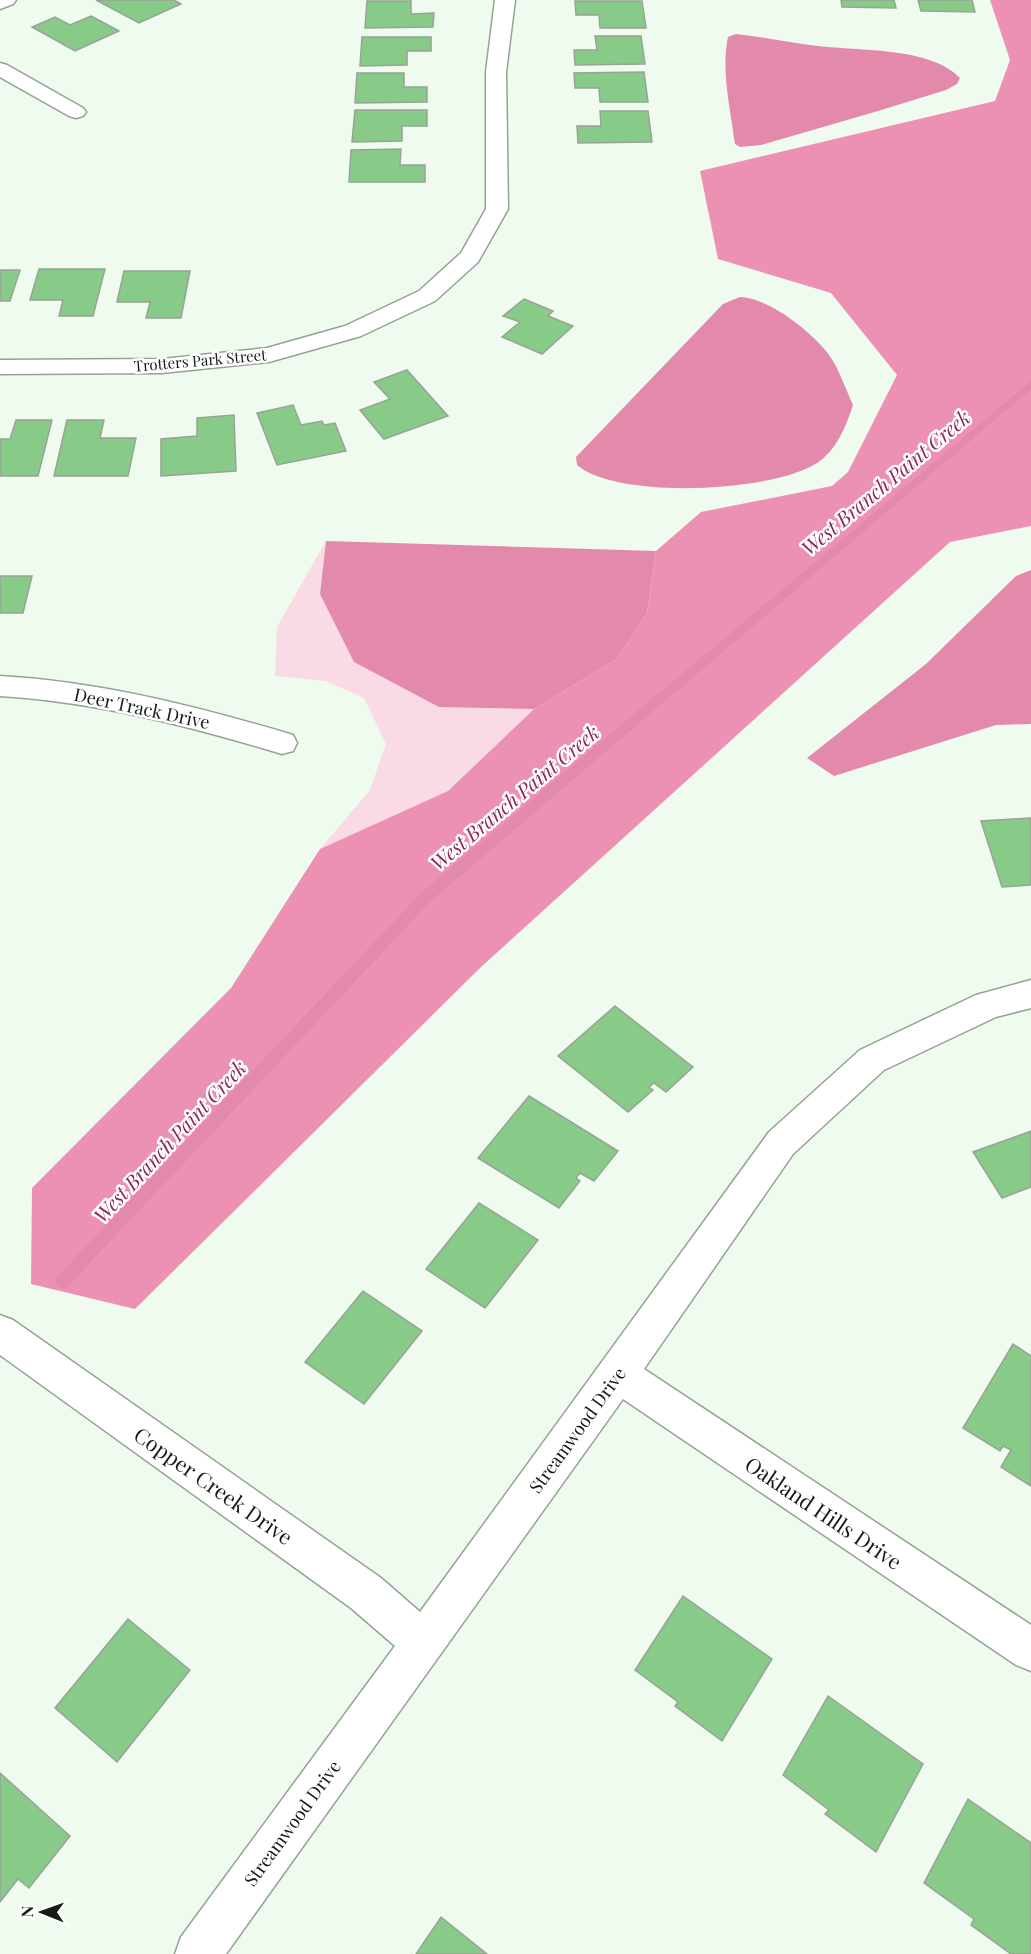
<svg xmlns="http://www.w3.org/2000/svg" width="1031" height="1954" viewBox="0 0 1031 1954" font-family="'Playfair Display',serif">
<rect width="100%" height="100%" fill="#effbee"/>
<polygon fill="#fadae5" points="326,541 320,594 439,707 534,709 448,791 320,849 370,790 386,744 364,698 326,681 275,676 277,627"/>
<polygon fill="#ec91b3" points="990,0 1031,0 1031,526 950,542 481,967 135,1309 31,1284 32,1188 231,988 320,849 448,791 534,709 617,659 647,613 656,551 701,512 832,486 848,472 897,375 831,293 718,259 700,171 995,101 1010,60"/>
<g fill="#e389ab">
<path d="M736 34C764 37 791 43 818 46 859 51 931 47 960 78L957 84 946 90 878 111 761 145 740 147 735 144 734 138C730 106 721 70 728 37Z"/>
<path d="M740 297C768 298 808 329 826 351 838 365 845 388 853 405 846 426 837 450 817 463 773 492 618 500 577 465L576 457 723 304Z"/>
<polygon points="326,541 656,551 647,613 617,659 534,709 439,707 354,662 320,594"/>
<polygon points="1031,570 1031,724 996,725 834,776 807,758 926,664 1016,576"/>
</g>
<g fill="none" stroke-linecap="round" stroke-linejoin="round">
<polygon fill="#e389ab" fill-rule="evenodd" points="1031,381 1031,389 432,900 68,1286 63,1288 58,1286 55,1281 58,1276 422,892"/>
</g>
<g fill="#88ca87" stroke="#98a397" stroke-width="1.5">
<polygon points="96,0 174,0 181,4 139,23"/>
<polygon points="841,0 894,0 896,8 842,7"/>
<polygon points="918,0 972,0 975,12 921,11"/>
<polygon points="367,1 411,1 411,14 434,13 433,27 365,28"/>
<polygon points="575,1 642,1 646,28 600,28 599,15 576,15"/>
<polygon points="91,16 119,31 75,51 32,27 55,17 70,25"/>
<polygon points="595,36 641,36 645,64 575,65 574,50 597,50"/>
<polygon points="362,37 431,37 431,51 407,51 407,65 360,66"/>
<polygon points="644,72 648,102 600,102 599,88 575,88 574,73"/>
<polygon points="357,73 404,73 404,87 427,87 427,102 355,103"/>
<polygon points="355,110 427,110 427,126 402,126 402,141 352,142"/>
<polygon points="600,111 648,111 652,142 578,143 577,126 601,126"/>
<polygon points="401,149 400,165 425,165 425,182 349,182 351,150"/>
<polygon points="39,269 105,269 93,316 59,316 63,300 30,300"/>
<polygon points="0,270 20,270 10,301 0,301"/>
<polygon points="124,271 190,271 181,318 146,318 150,302 117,302"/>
<polygon points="524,299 553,311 548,316 573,326 542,354 502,337 520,322 503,316"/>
<polygon points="407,370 448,416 384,439 360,410 390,399 374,382"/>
<polygon points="293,405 301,425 322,421 324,425 335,423 346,451 277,465 257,413"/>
<polygon points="234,415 236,471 161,476 161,439 197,436 197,418"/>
<polygon points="16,420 52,420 38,476 0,476 0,439 10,439"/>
<polygon points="67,420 104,420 100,438 136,438 128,476 54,476"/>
<polygon points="0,576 32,576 23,613 0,613"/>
<polygon points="1031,818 1031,885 1002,887 981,821"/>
<polygon points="615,1006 693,1067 666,1092 654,1083 649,1087 653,1090 628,1112 558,1056"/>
<polygon points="529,1096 618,1151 594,1181 580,1173 576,1178 580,1181 559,1208 478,1158"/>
<polygon points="1031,1131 1031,1187 1002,1198 973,1152"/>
<polygon points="479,1203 538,1240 485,1308 426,1269"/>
<polygon points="363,1291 422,1331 364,1404 305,1362"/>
<polygon points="1013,1344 1031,1356 1031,1486 1001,1467 1011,1450 1003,1446 1000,1451 963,1428"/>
<polygon points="683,1596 772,1659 722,1741 675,1706 678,1702 635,1670"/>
<polygon points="128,1619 190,1670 117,1762 55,1708"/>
<polygon points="828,1696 923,1764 876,1852 825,1814 829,1810 783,1775"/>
<polygon points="0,1773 70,1836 29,1888 18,1879 0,1902"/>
<polygon points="968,1799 1031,1843 1031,1954 1011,1954 971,1925 974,1919 924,1883"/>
<polygon points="441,1917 487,1954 416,1954"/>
</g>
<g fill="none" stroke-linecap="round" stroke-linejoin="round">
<defs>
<g id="minor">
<polygon points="0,0 16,0 13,4 0,9"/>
<polygon points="495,0 515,0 506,72 508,209 478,262 435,301 361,336 269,362 162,373 0,374 0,360 162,359 267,348 345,326 419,291 461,253 486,209 486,72"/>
<polygon points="0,63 7,65 83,108 86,112 83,116 76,118 69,116 0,77"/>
<path d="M0 676C101 682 196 706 293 735L297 743 293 751 282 754C189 726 97 702 0 696Z"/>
<polygon points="1031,980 1031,1008 996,1017 884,1070 793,1154 644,1369 1031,1625 1031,1671 1016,1665 623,1399 226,1954 175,1954 181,1937 395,1646 351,1608 0,1355 0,1315 13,1320 381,1578 420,1612 769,1132 860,1050 976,995"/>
</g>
</defs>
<use href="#minor" stroke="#96a296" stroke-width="3"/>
<use href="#minor" fill="#fff" fill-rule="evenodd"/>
</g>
<g text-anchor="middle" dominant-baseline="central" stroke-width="5" stroke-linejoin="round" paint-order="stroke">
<g font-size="15" fill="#171b16" stroke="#fff">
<text transform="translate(200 360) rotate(-5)">Trotters Park Street</text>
</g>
<g font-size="18" fill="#171b16" stroke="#fff">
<text transform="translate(142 708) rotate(12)">Deer Track Drive</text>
<text transform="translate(577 1430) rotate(-54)">Streamwood Drive</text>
<text transform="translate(292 1823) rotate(-54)">Streamwood Drive</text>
</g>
<g font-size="20" font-style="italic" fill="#8e2556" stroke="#fff">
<text transform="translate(885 482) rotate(-40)">West Branch Paint Creek</text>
<text transform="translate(514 797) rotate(-40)">West Branch Paint Creek</text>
<text transform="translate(169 1141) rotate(-47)">West Branch Paint Creek</text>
</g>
<g font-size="21" fill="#171b16" stroke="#fff">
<text transform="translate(214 1485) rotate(35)">Copper Creek Drive</text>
<text transform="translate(824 1512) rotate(34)">Oakland Hills Drive</text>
</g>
</g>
<g transform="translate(42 1912) rotate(271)" stroke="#ffffff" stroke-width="4.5" paint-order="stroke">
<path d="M0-4.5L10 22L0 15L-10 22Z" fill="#171b16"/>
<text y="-9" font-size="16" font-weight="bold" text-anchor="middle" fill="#171b16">N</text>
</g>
</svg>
